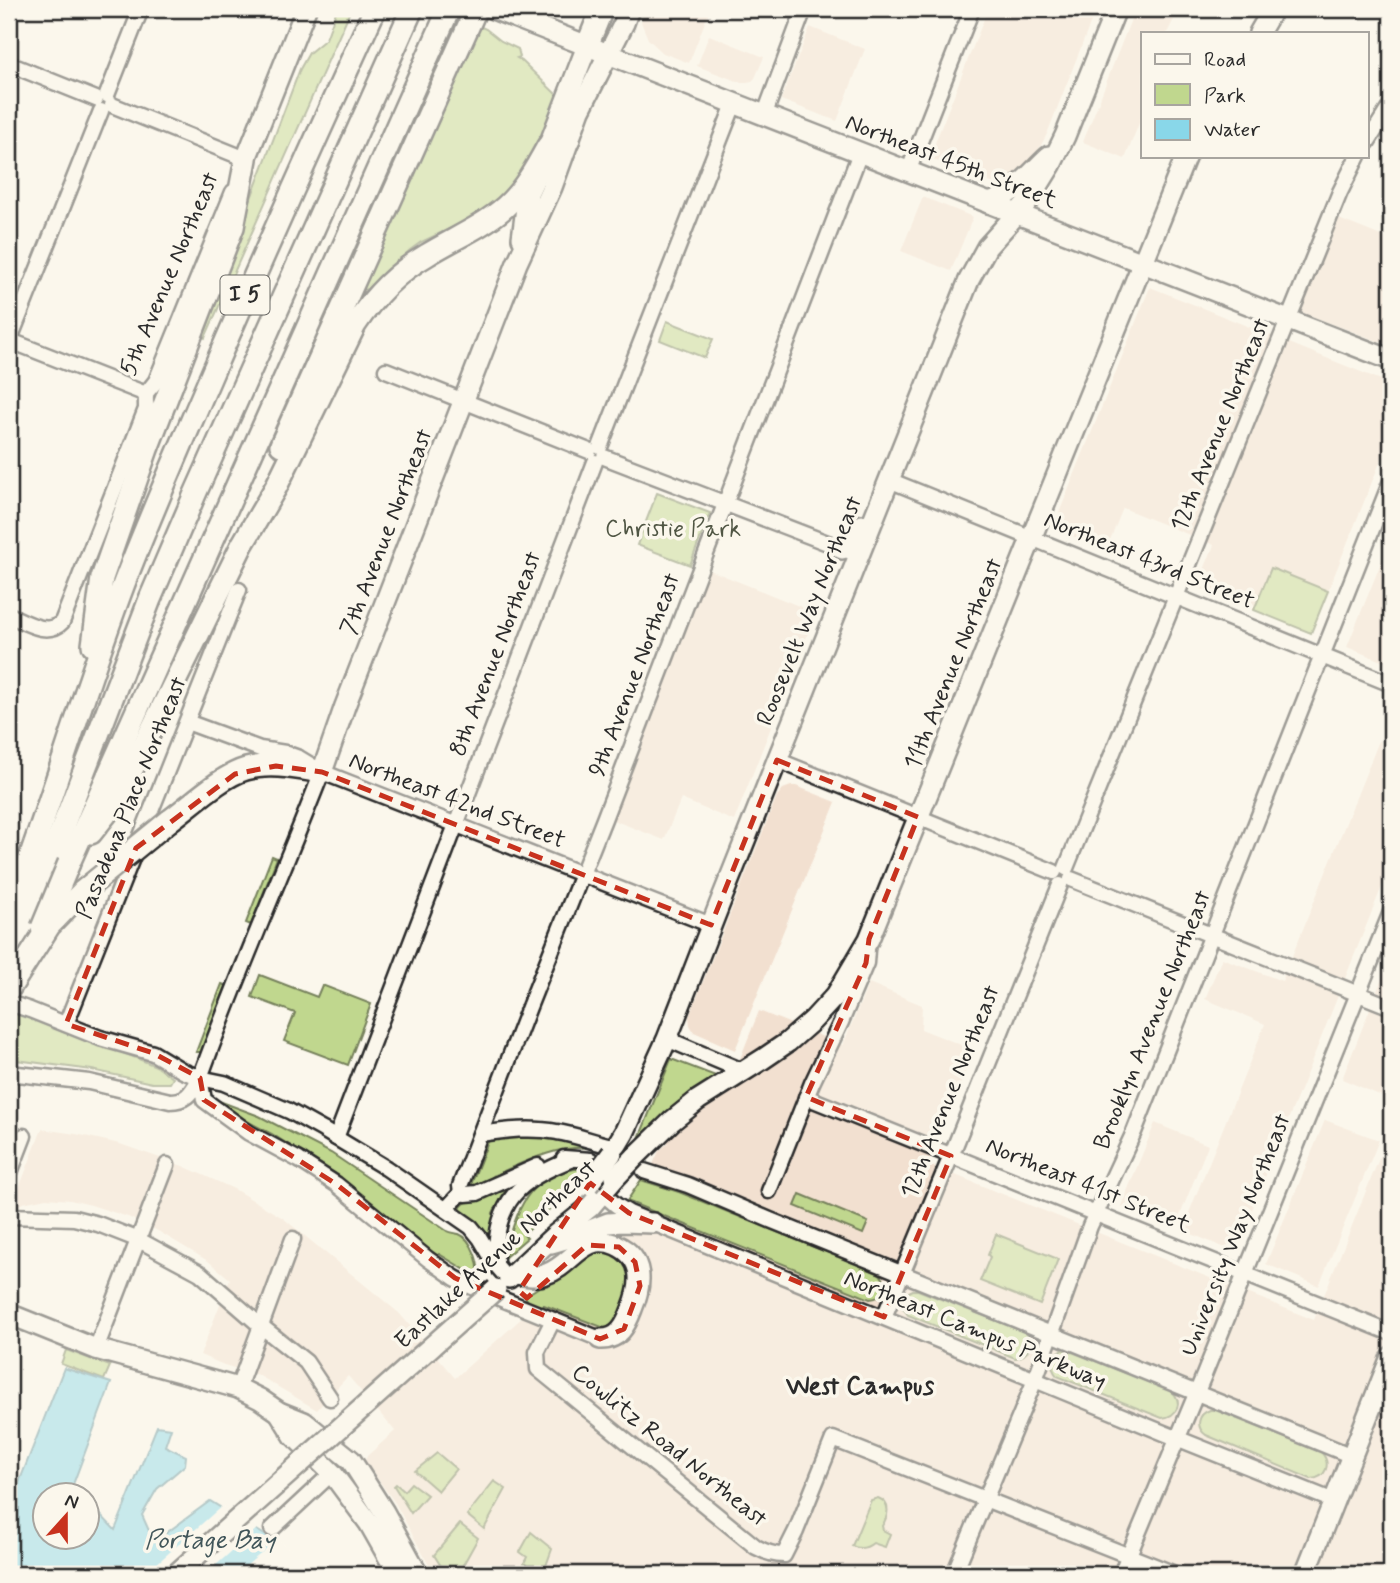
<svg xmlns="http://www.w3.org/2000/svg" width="1400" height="1583" viewBox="0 0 1400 1583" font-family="Mynerve,sans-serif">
<rect width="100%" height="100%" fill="#fbf7ec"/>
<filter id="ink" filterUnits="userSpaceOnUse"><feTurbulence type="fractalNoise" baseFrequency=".0143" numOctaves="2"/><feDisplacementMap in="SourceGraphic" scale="14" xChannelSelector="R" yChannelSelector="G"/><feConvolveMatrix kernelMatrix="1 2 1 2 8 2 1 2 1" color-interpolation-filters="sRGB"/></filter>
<g filter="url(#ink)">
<g fill="#f2e0d0">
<polygon points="646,9 710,9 689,63 663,53 648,39 641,22"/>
<polygon points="988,9 1096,9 1047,134 1040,147 1031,159 1004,186 999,186 929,158"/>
<polygon points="1135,9 1179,9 1167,33 1143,33 1143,113 1125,159 1083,142"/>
<polygon points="810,27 865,49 837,121 781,100"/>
<polygon points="709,35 764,57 755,78 752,81 742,83 697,66"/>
<polygon points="923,197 973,217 951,271 901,251"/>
<polygon points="1339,219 1391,240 1391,346 1301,312"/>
<polygon points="1150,287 1391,384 1391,435 1328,591 1271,569 1254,610 1197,587 1214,545 1123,508 1106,550 1053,528"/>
<polygon points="1391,538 1391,665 1347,647"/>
<polygon points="705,568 816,613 734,821 681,799 664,840 608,818"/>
<polygon points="1391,711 1391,864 1235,1252 1182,1230 1265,1024 1205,999 1222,958 1282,981"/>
<polygon points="791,786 796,786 836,802 735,1050 694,1032 690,1025 689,1017 777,796 783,789"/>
<polygon points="1391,956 1391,1100 1342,1079"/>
<polygon points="869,983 922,1005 921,1029 974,1050 928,1164 1314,1320 1391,1129 1391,1574 434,1574 395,1503 365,1461 367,1456 395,1431 348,1376 317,1410 258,1375 224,1365 200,1355 230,1279 208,1261 158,1231 128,1217 91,1205 70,1200 46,1198 23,1203 11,1209 42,1129 76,1134 120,1144 183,1166 234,1189 283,1218 399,1313 455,1378 592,1255 620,1237 659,1151 668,1143 652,1124 730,1084 759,1011 843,1045"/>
<polygon points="1325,1120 1379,1140 1319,1286 1266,1264"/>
<polygon points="1155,1123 1208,1145 1175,1228 1121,1206"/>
</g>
<g fill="#c0d78e" stroke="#76815c" stroke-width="2">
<polygon points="337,9 351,9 205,338 199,335 300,69 309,53 326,39"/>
<polygon points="479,26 486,29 501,41 518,49 520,57 517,58 522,61 558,96 535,156 496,207 421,242 410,250 366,290 363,289 404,197 402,191 409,186 471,49 473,39"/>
<polygon points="667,321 713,339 705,358 660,340"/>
<polygon points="657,493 710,513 690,565 637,545"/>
<polygon points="1271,568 1328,591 1311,633 1254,610"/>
<polygon points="272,856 277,858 251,925 246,923"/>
<polygon points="260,975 317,997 322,985 371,1004 348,1065 284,1041 295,1013 252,997"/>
<polygon points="222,984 228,986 202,1052 196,1052"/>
<polygon points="9,1010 131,1056 156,1066 173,1078 170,1083 152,1083 92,1070 9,1059"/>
<polygon points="671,1059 721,1078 635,1148"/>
<path d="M219 1101 259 1116 331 1153 447 1231C451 1233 455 1233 459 1234 472 1239 481 1265 477 1277L439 1254 436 1257 329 1171 272 1134 231 1113 217 1102Z"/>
<path d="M500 1136H548L589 1146 588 1148C554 1146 523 1163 492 1176V1178L475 1186 472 1185V1182L488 1142 490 1139Z"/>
<path d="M575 1169H585L571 1187 524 1235 527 1238 504 1258C516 1215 524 1176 575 1169Z"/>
<path d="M641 1180 679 1192 880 1274C889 1285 885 1298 870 1299L627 1201Z"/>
<path d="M506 1187 497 1209H495L493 1213 495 1214 489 1234 486 1236 460 1213C461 1211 460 1209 461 1207 465 1199 496 1191 506 1187Z"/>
<polygon points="800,1194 868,1222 863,1234 795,1206"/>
<polygon points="996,1234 1058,1259 1040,1305 980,1281 990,1257 988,1255"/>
<polygon points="599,1249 620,1254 633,1276 621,1323 607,1329 544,1305 530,1305 525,1296"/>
<path d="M913 1290H918L1025 1332C1035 1343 1029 1356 1015 1358L908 1315 902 1307C902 1298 905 1293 913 1290Z"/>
<polygon points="66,1350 110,1366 104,1380 61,1364"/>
<path d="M1062 1350H1067L1172 1391C1183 1403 1178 1416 1162 1418L1057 1376C1049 1366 1051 1356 1062 1350Z"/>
<path d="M1210 1410H1215L1321 1452C1332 1464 1326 1478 1311 1479L1206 1435C1195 1427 1198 1414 1210 1410Z"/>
<polygon points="437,1453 456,1469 438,1491 415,1471"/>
<polygon points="494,1481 506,1489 484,1529 467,1515"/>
<polygon points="411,1483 427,1495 411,1513 394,1486 396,1484 404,1491"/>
<path d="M878 1498C892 1503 888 1516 882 1526L883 1530 890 1534 885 1547 873 1543C867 1548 861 1550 852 1546L871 1500Z"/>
<polygon points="460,1524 478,1538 458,1574 446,1574 434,1555"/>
<polygon points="531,1532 552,1549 543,1574 537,1574 524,1563 527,1557 520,1552"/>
</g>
<polygon fill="#89d7e9" stroke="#63929d" stroke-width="2" points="64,1368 111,1383 69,1495 46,1496 46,1538 88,1538 88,1508 98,1512 115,1530 157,1426 171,1428 165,1446 186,1456 185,1465 157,1489 142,1515 154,1542 210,1501 289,1550 319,1574 9,1574 9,1482 18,1485"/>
<g fill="#fbf7ec">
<polygon points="223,1505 259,1527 206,1574 145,1574"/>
<polygon points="279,1539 310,1564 300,1574 294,1574 298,1571 291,1563 279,1574 236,1574"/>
</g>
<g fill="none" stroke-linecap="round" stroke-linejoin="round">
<defs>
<g id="minor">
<polyline points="9,64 96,99"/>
<polyline points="107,95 141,9"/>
<polyline points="112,105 246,159 243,166"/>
<polyline points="764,116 804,9"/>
<polyline points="1367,143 1391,105"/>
<polyline points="908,172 972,9"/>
<polyline points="12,334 101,111"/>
<polyline points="16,343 146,394"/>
<polyline points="386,370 589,451"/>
<polyline points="600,447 734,104"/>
<polyline points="604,457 851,552"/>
<polyline points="889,480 1391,684"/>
<path d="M9 615C25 622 48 637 62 622L146 409C146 388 144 397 156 381L233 192"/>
<polyline points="187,722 260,749 285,753 299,758 322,772 711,925"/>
<polyline points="777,760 1054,872"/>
<polyline points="1066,868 1340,192 1358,156"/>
<polyline points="1071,879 1391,1007"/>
<polyline points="9,1003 30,1010 100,1038 153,1053 183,1071 200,1078 224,1083 289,1111 323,1130 386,1168 471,1227 480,1238 496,1265 508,1279"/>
<polyline points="66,1024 239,590"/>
<polyline points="667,1039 745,1072"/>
<path d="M9 1073 89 1082 170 1101C188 1101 191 1092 200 1078 237 975 282 875 322 772"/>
<polyline points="200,1078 204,1100 249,1133 299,1160 336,1184 428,1259 455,1278 470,1286 600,1339"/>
<polyline points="806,1097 1391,1333"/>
<path d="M480 1134C506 1130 532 1127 557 1132 577 1135 596 1143 616 1147"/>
<polyline points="336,1138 595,462"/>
<polyline points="564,1158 591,1160"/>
<polyline points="644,1171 688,1185 770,1220 1352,1456"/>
<polyline points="9,1175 24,1136"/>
<polyline points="769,1191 812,1083 841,1022 866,963 867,950"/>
<polyline points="461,1193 466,1194 477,1193 538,1166"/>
<polyline points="602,1193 616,1205 629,1213 1164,1433 1334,1501"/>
<polyline points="446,1209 461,1193 460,1186 529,1007 604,819 860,153"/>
<polyline points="9,1216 74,1218 98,1224 139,1240 200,1273 261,1326 306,1362 330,1398"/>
<path d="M496 1262C494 1202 519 1179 573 1159"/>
<polyline points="884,1317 951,1156 1060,885"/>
<path d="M553 1320 537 1352 538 1369 756 1547C765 1552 773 1555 784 1555L796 1531 833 1439 1175 1574"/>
<polyline points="96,1349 167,1165"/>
<polyline points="238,1388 293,1239"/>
<polyline points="272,1529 332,1473"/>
<polyline points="954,1574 1035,1380 1090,1226 1134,1132 1391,481"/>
<polyline points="1121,1574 1204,1375 1391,912"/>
</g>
<g id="major">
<polyline points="493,9 1391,360"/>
<polyline points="1259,33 1273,9"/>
<polyline points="246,159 306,9"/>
<path d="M988 203C1013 197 1031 172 1049 156"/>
<polyline points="522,238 528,193 540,168 587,46"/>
<polyline points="842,549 856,539 862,525"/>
<polyline points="322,772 345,706 517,263 552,187 580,110 624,23 629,9"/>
<polyline points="612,1153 624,1133 667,1039 720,903 969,280 987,247 1030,199 1051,165 1065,136 1116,9"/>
<polyline points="635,1157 672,1121 698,1100 763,1059 788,1042 813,1020 836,995 869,939 1186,156"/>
<polyline points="551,1243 572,1237 608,1223 623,1222 653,1223"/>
<path d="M514 1274C525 1275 536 1278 546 1274 572 1266 583 1231 616 1245 645 1258 642 1285 632 1309 626 1325 619 1340 600 1339"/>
<polyline points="509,1278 555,1235 590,1207 615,1178"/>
<polyline points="9,1314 96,1349 238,1388 260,1399 279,1412 304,1422 351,1460 384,1512 418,1574"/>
<polyline points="279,1412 294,1436 332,1473 369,1523 398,1574"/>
<polyline points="1305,1574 1391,1357"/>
</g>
<g id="highway">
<polyline points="587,46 602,9"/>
<polyline points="550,172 560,151 569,139"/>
<polyline points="281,445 476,9"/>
<polyline points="93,645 102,578 147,449 233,227 246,159"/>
<path d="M169 821C190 806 221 776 246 769 270 762 297 768 322 772"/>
<path d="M91 833 117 800 242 545 276 487 355 325C374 296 397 272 427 255 453 239 482 227 505 207 524 190 536 168 548 146"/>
<polyline points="69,863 449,9"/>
<path d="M9 916C50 807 82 695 123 586 150 515 181 446 211 376 264 253 319 131 375 9"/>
<polyline points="9,967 150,599 195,494 412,9"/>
</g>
</defs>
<use href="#minor" stroke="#2b2b2b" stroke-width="19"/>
<use href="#major" stroke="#2b2b2b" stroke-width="24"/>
<use href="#highway" stroke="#2b2b2b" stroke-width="26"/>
<use href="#minor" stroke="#fbf7ec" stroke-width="14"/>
<use href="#major" stroke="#fbf7ec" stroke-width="19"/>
<use href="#highway" stroke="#fbf7ec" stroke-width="21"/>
<defs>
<g id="major-bridge">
<polyline points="615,1178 635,1157"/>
<polyline points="588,1185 612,1153"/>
<polyline points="176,1574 496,1289"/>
</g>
<g id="highway-bridge">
<polyline points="42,928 69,863"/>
<polyline points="9,989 49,926 82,892 169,821"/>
</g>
</defs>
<use href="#major-bridge" stroke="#2b2b2b" stroke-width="24" stroke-linecap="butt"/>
<use href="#highway-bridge" stroke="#2b2b2b" stroke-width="26" stroke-linecap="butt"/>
<use href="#major-bridge" stroke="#fbf7ec" stroke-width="19"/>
<use href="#highway-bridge" stroke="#fbf7ec" stroke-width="21"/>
</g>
</g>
<path d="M0 0H1400V1583H0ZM777 760 918 817 869 939 866 963 806 1097 951 1156 884 1317 629 1213 590 1183 519 1291 527 1298 587 1245 619 1247 635 1262 640 1286 624 1329 600 1339 455 1278 336 1184 204 1100 200 1078 153 1053 66 1024 136 848 235 774 276 766 322 772 711 925Z" fill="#fbf7ec" fill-opacity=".55" fill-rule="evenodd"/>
<path fill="none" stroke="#c8321e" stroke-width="5" stroke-dasharray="14 9" stroke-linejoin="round" d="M777 760 918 817 869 939 866 963 806 1097 951 1156 884 1317 629 1213 590 1183 519 1291 527 1298 587 1245 619 1247 635 1262 640 1286 624 1329 600 1339 455 1278 336 1184 204 1100 200 1078 153 1053 66 1024 136 848 235 774 276 766 322 772 711 925Z"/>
<g text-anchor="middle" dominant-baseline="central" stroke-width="7" stroke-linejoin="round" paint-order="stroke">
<rect fill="#fbf7ec" stroke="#696865" stroke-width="2" x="220.5" y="275.5" width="49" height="39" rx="5"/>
<g font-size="23" font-weight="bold" fill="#2b2b2b">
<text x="245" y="295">I 5</text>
</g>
<g font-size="24" fill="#2b2b2b" stroke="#fbf7ec">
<text transform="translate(951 162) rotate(21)">Northeast 45th Street</text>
<text transform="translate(170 274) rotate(-67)">5th Avenue Northeast</text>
<text transform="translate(1221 425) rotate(-68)">12th Avenue Northeast</text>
<text transform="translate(387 532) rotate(-69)">7th Avenue Northeast</text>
<text transform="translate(1149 561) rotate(22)">Northeast 43rd Street</text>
<text transform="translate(810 611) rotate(-68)">Roosevelt Way Northeast</text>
<text transform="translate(496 654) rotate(-69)">8th Avenue Northeast</text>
<text transform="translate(954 664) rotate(-68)">11th Avenue Northeast</text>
<text transform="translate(635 675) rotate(-69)">9th Avenue Northeast</text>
<text transform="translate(132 798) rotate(-68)">Pasadena Place Northeast</text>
<text transform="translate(457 801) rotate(21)">Northeast 42nd Street</text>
<text transform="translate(1153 1020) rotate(-68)">Brooklyn Avenue Northeast</text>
<text transform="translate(951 1092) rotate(-68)">12th Avenue Northeast</text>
<text transform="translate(1088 1186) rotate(22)">Northeast 41st Street</text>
<text transform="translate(1236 1235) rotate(-68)">University Way Northeast</text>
<text transform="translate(496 1255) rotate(-43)">Eastlake Avenue Northeast</text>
<text transform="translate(975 1330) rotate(22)">Northeast Campus Parkway</text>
<text transform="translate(669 1446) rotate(39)">Cowlitz Road Northeast</text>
</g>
<g font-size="24" fill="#505644" stroke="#fbf7ec">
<text x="673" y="529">Christie Park</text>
</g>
<g font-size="26" font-weight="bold" fill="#2b2b2b" stroke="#fbf7ec">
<text x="860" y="1387">West Campus</text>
</g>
<g font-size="26" font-style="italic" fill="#42565a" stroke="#fbf7ec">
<text x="210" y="1541">Portage Bay</text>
</g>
</g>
<rect width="1400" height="1583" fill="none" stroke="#fbf7ec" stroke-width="35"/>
<rect x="18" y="18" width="1365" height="1548" fill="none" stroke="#2b2b2b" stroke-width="2.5" filter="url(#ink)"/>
<rect x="1141" y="32" width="228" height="126" fill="#fbf7ec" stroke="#a8a59f" stroke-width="2"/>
<rect x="1155" y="54" width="35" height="10" fill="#fbf7ec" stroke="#a8a59f" stroke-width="2"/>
<text x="1204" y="66" font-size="21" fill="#2b2b2b">Road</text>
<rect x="1155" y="84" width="35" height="21" fill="#c0d78e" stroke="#a8a59f" stroke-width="2"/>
<text x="1204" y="102" font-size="21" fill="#2b2b2b">Park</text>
<rect x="1155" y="119" width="35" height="21" fill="#89d7e9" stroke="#a8a59f" stroke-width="2"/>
<text x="1204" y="136" font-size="21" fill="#2b2b2b">Water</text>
<g transform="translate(66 1516) rotate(21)"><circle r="33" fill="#fbf7ec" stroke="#a8a59f" stroke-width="2"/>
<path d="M0-5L12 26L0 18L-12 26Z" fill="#c8321e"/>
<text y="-10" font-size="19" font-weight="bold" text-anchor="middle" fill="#2b2b2b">N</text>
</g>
</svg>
